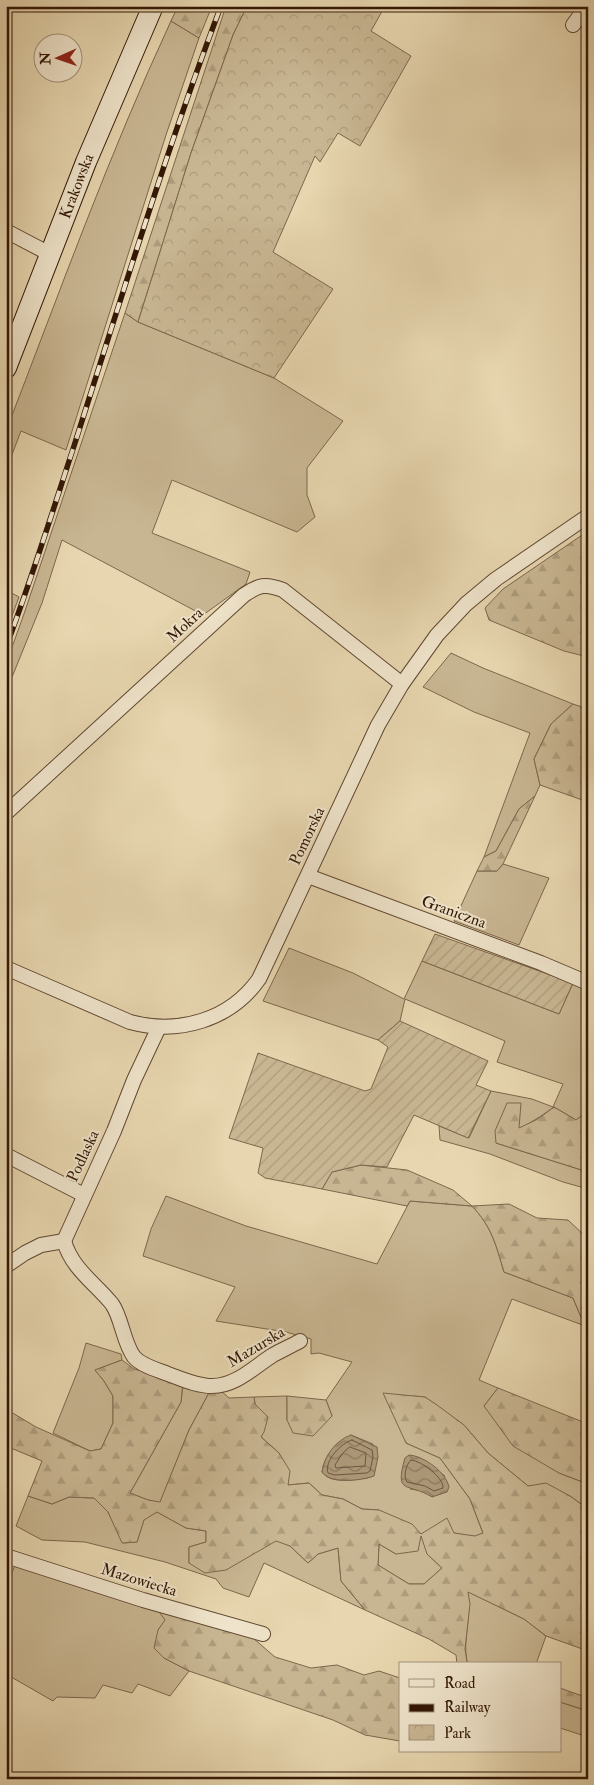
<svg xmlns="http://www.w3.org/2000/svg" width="594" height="1785" viewBox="0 0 594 1785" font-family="'IM FELL Double Pica',serif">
<defs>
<pattern id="forest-firs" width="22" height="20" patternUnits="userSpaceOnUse" patternTransform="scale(1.25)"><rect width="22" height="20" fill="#c8b692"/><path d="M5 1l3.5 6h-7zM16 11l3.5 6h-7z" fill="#ac9c7c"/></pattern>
<pattern id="park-crowns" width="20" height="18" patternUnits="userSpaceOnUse" patternTransform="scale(1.25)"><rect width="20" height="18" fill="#c8b692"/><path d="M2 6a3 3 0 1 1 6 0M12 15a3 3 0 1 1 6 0" fill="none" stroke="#ac9c7c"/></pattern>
<pattern id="garden-furrows" width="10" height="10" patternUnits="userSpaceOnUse" patternTransform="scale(1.25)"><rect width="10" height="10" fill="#c8b692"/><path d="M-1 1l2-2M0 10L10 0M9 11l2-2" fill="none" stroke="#ac9c7c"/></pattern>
<pattern id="water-waves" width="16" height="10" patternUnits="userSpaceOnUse" patternTransform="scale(1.25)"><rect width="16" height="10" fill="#aa9575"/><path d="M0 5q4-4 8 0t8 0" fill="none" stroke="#8b795e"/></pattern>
</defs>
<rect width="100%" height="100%" fill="#e7d6af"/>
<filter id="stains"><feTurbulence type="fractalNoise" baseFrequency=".004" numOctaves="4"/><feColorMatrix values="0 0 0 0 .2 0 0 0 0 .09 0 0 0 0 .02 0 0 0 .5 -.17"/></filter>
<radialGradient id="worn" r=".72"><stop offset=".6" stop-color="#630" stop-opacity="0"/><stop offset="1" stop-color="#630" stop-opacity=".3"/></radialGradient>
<g fill="#c8b692" stroke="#7e664c" fill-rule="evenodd">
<path d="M171 21 199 38 166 135 66 450 21 431 6 470V431C59 294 109 154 171 21Z"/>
<polygon points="125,313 138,322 274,378 343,421 307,468 307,495 315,517 297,532 172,480 152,533 250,572 246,584 203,615 62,540 42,603 6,692 6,664 25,611"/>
<polygon points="6,590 19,597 6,632"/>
<polygon points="451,653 483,668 573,704 551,724 534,759 540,785 535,796 519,809 496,851 484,857 530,733 474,712 423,687"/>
<polygon points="503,864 549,878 519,945 454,921 477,871 497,871"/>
<path d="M289 948 353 973 404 999 422 961 559 1014 573 983 588 988V1111L576 1120 554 1107C535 1121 515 1131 496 1143L588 1172V1189L563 1182 490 1154 440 1140 439 1126 469 1138 491 1091 532 1099 553 1107 563 1084 497 1062 505 1041 405 999 400 1021 378 1040 263 1001Z"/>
<path d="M166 1196 246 1226 377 1264 410 1201 472 1206C492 1227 496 1245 504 1272L573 1298 581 1317 588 1319V1327L512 1299 479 1380 498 1388 484 1406 559 1473 588 1484V1509L570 1496 528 1486 488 1453 464 1425 425 1397 413 1396 406 1443 440 1458 470 1499 483 1533 475 1537 454 1533 427 1554 442 1568 424 1584H409L378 1565 379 1544 396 1554 379 1510 362 1509 343 1499 322 1495 309 1483 288 1485 279 1453 260 1436 267 1417 255 1404 254 1397 287 1396V1420L332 1416 326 1400 352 1362 319 1353 311 1354V1339L286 1332 216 1321 235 1287 143 1256 151 1229ZM351 1435 373 1444 368 1478C354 1479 331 1485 322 1472 324 1454 337 1444 351 1435ZM438 1471 445 1476 433 1497 423 1491 410 1489Z"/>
<polygon points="86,1343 121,1354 122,1360 95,1370 104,1381 113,1396 113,1423 101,1449 90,1451 53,1433 79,1368"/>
<polygon points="183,1382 210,1391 189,1430 160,1503 148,1500 130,1493 181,1402"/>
<polygon points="28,1496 52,1504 69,1497 94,1498 108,1512 123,1543 137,1542 144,1519 157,1512 186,1528 206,1531 206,1542 189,1547 189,1563 256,1551 276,1540 290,1546 308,1563 318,1554 338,1548 341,1581 365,1610 264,1563 249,1597 223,1588 216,1579 165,1562 85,1542 42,1540 16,1526"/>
<polygon points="15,1565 157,1609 166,1620 158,1630 164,1658 189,1671 170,1696 138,1684 132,1693 103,1685 95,1698 57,1697 53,1701 6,1674 6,1588"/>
<path d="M467 1591 524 1619 546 1636 536 1664H474L467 1662C462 1637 473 1615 467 1591Z"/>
<polygon points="560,1702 588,1711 588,1737 560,1728"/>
</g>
<g fill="url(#forest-firs)" stroke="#7e664c" fill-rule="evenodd">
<polygon points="178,6 212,6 199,38 171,21"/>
<polygon points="226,6 247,6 233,35 191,153 138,322 125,313"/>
<polygon points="588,531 588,657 564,651 489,620 485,608 503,589"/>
<polygon points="573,704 588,709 588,802 540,785 534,759 551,724"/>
<polygon points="535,796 503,864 497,871 477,871 484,857 496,851 519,809"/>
<polygon points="507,1103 521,1103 519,1128 538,1119 554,1107 576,1120 588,1111 588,1172 496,1143 495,1131"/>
<path d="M361 1165 407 1170 453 1190 472 1206 509 1204 537 1218 568 1220 585 1236H588V1319L581 1317 573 1298 504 1272C496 1245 492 1227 472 1206L410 1201 407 1206 322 1189 332 1172Z"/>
<path d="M122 1360 134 1369 183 1382 181 1402 130 1493 148 1500 160 1502 189 1430 210 1391H221L229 1398 254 1397 255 1404 268 1417 264 1432 261 1437 279 1453 290 1471 288 1485 309 1483 322 1495 343 1499 362 1509 379 1510 412 1524 421 1534 447 1518 454 1533 475 1536 483 1533 470 1499 440 1458 406 1443 383 1393 425 1397 437 1405 464 1425 488 1453 528 1486 546 1483 570 1496 588 1509V1651L546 1636 524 1619 468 1592 470 1604 465 1649 467 1662 474 1664H457L456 1655 429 1639 365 1610 341 1581 338 1548 318 1554 308 1563 290 1546 276 1541 226 1570 205 1573 189 1563V1547L206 1542V1531L186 1528 157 1512 144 1520 137 1542 122 1543 108 1512 94 1498 69 1497 52 1504 28 1496 42 1461 6 1446V1409L36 1427 90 1451 101 1449 113 1423V1396L104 1381 95 1370ZM421 1536 427 1554 442 1568 424 1584H409L378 1565 379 1544 396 1554 418 1551Z"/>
<polygon points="498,1388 588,1424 588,1484 559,1473 513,1446 484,1406"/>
<polygon points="287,1396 326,1400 332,1416 313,1436 293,1433 287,1420"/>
<polygon points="157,1609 253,1638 275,1657 311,1668 337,1665 364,1675 379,1671 400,1678 400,1741 365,1735 333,1720 189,1671 164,1658 154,1648 158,1630 165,1620"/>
<polygon points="560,1688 588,1698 588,1711 560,1702"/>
</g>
<polygon fill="url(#park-crowns)" stroke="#7e664c" points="247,6 385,6 371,31 411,56 360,146 338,133 320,162 315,156 273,252 333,289 274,378 138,322 191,153 233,35"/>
<g fill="url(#garden-furrows)" stroke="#7e664c">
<polygon points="435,934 573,983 559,1014 422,961"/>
<polygon points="400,1021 488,1061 476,1085 491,1091 468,1138 414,1115 387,1167 361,1165 332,1172 322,1189 265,1178 258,1173 263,1148 229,1138 258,1053 365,1091 371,1089 388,1047 378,1040"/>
</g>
<g fill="url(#water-waves)" stroke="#7a6348">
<path d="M351 1435 377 1447 378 1457 374 1476C361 1481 330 1484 322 1472 324 1456 336 1440 351 1435Z"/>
<path d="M409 1455C424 1456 446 1472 449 1487L447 1492 432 1497C408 1482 394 1496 405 1458Z"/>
</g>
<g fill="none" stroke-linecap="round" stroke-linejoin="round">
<g stroke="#6e563d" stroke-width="1">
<path d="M352 1440 372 1450 373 1457 370 1471 367 1473 335 1475 328 1473C324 1461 341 1443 352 1440Z"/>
<polygon points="350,1447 366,1453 365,1466 336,1468 335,1465 342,1454"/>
<path d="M411 1460C422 1461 444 1478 443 1488L434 1491 425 1486 407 1482C403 1476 406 1464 411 1460Z"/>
</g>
<defs>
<g id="street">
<polyline points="573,25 587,6"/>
<polyline points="6,231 50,254"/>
<path d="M6 813 244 595C259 585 265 583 283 590L402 684"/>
<polyline points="308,876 541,963 588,983"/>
<path d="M6 968 130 1022C179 1035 230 1020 259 979L378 725 402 684 437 635 466 604 496 579 588 516"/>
<polyline points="6,1155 84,1195"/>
<path d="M64 1241C72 1269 95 1283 112 1304 122 1318 123 1342 134 1357 142 1366 158 1370 168 1374 182 1379 197 1386 212 1386 236 1386 254 1367 273 1355 282 1350 291 1346 300 1341"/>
<polyline points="64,1241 114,1131 134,1080 159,1027"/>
<polyline points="6,1266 25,1253 41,1245 64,1241"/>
<polyline points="6,1556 143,1600 263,1634"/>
</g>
<g id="secondary">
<path id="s1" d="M6 368 86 162 153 6"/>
</g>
</defs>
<use href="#street" stroke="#604730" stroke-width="16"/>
<use href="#secondary" stroke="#331705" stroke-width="22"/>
<use href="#street" stroke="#efe4cb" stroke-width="14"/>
<use href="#secondary" stroke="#efe4cb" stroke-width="20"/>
<defs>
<path id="rail" d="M6 647C31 581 52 513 74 446 121 299 166 151 221 6"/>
</defs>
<use href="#rail" stroke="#331705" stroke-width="5.5"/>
<use href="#rail" stroke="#efe4cb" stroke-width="4" stroke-dasharray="11" stroke-linecap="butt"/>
</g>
<g text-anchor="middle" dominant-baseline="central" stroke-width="4" stroke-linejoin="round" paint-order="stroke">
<g font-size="16" fill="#331705" stroke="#efe4cb">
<text stroke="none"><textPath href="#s1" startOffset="195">Krakowska</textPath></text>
<text transform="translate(185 625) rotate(-43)">Mokra</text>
<text transform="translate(307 836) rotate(-65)">Pomorska</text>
<text transform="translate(454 912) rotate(20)">Graniczna</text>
<text transform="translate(83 1156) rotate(-65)">Podlaska</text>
<text transform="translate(256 1347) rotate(-31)">Mazurska</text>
<text transform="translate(139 1580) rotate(17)">Mazowiecka</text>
</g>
</g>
<rect width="594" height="1785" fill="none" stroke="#e7d6af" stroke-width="25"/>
<rect x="8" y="8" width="579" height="1770" fill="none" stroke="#331705" stroke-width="2.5"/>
<rect x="12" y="12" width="569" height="1760" fill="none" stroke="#331705"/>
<rect x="399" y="1662" width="162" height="90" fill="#efe4cb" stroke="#a4927c"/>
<rect x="409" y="1679" width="25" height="8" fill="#efe4cb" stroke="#a4927c"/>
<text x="444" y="1688" font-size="15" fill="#331705">Road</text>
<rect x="409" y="1704" width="25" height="8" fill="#331705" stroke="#a4927c"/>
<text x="444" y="1712" font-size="15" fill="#331705">Railway</text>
<rect x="409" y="1725" width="25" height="15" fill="url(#park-crowns)" stroke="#a4927c"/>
<text x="444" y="1738" font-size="15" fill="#331705">Park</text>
<g transform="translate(58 58) rotate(268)"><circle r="24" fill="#efe4cb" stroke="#a4927c"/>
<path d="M0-4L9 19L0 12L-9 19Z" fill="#8f2418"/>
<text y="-8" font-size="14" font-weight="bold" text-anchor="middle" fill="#331705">N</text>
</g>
<rect width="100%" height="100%" filter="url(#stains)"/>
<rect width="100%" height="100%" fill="url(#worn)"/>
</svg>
